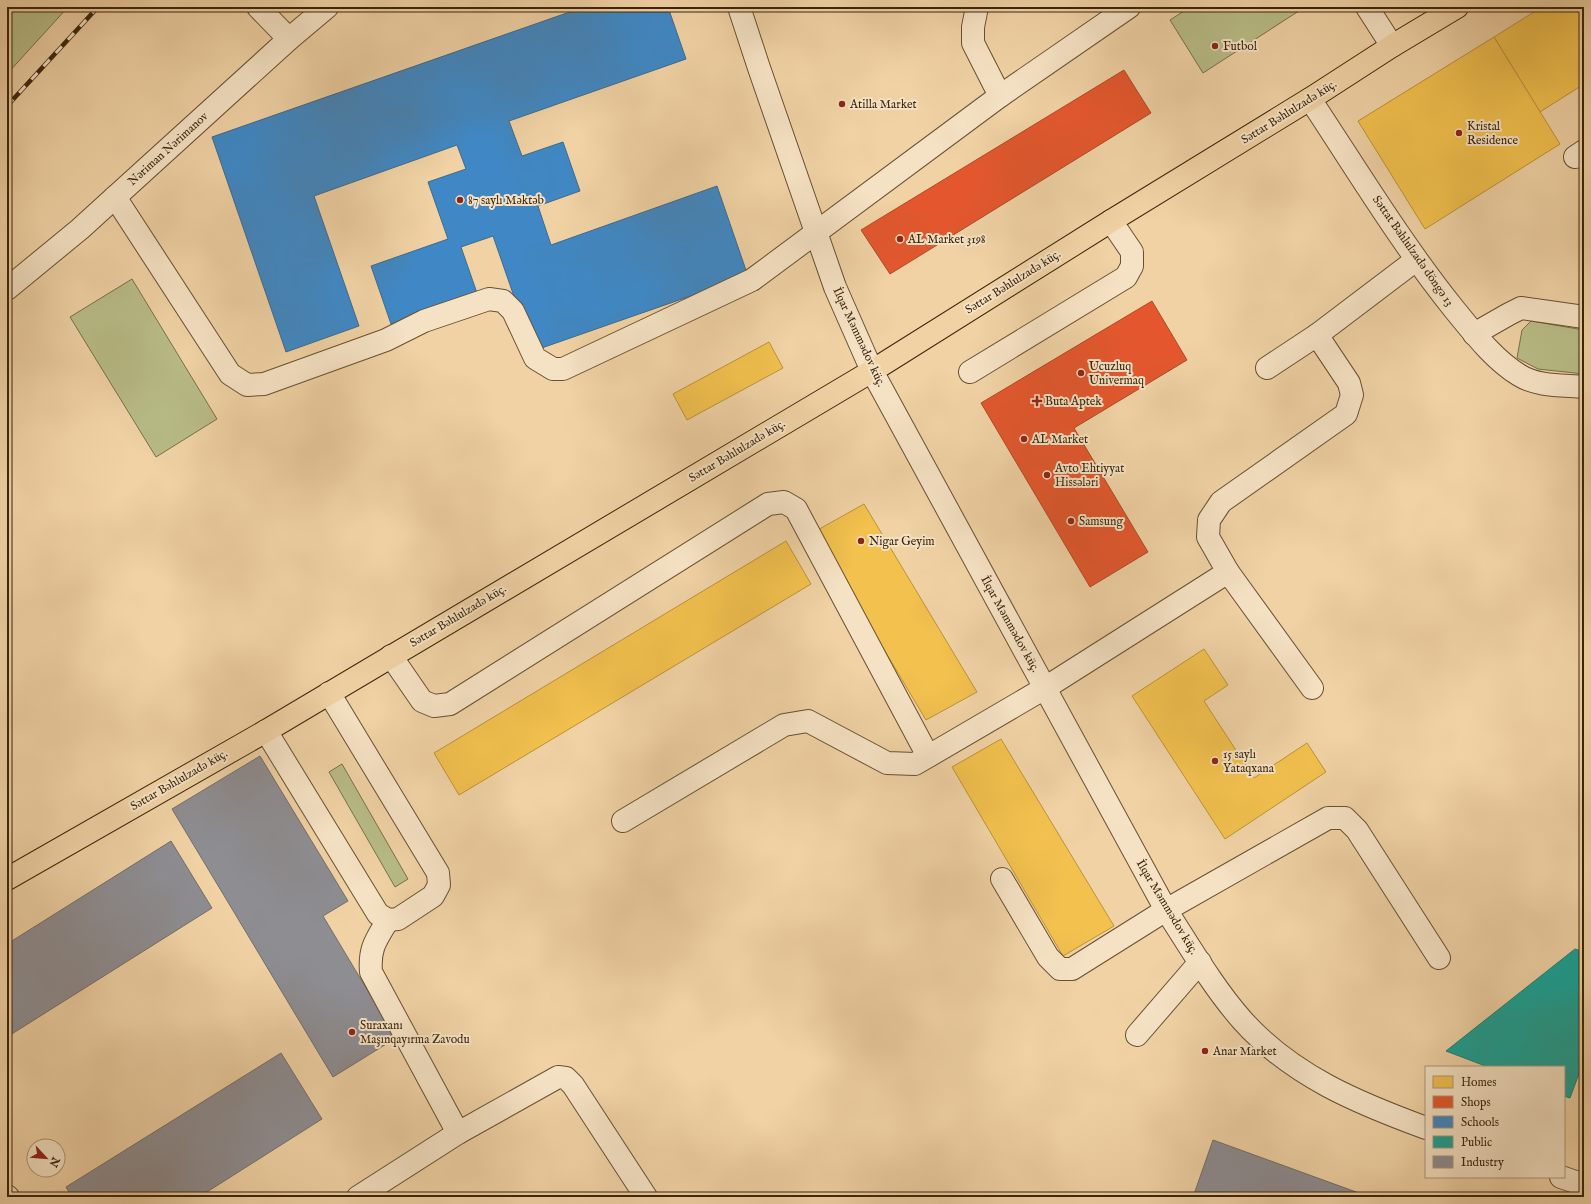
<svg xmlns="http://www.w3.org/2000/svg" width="1591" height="1204" viewBox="0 0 1591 1204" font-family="'IM FELL English',serif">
<rect width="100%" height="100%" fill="#f0d2a5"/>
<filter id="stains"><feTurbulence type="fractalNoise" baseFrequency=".005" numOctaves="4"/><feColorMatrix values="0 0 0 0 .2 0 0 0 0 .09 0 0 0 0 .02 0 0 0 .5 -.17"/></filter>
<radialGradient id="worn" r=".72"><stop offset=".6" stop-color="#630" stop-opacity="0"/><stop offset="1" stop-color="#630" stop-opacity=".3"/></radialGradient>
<g fill="#b8bc87" stroke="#79704a">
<polygon points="7,7 68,7 7,74"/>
<polygon points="1190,7 1305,7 1203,73 1170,20"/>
<polygon points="132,279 217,419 156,457 70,317"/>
<polygon points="1531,321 1584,330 1584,374 1538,369 1517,358 1522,330"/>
<polygon points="342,764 408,879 395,887 329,772"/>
</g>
<g fill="#f2c14e" stroke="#bb923a">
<polygon points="1542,7 1584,7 1584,84 1540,112 1494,37"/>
<polygon points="1494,37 1560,144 1425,229 1358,121"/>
<polygon points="769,342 783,368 687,420 673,394"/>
<polygon points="864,504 977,692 926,720 814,532"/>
<polygon points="786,541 811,584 459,795 434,753"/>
<polygon points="1204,649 1228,685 1204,701 1254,778 1307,743 1326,772 1225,839 1132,696"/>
<polygon points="1001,739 1114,926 1063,956 952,767"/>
</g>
<g fill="#e4572e" stroke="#b14824">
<polygon points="1124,70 1151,113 890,274 861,230"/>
<polygon points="1152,301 1187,360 1074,428 1148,552 1090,587 981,403"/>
</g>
<polygon fill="#3f88c5" stroke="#3e6a8e" points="584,7 668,7 686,59 509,121 522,156 563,142 580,191 538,206 551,245 717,186 748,276 533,351 493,236 461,247 477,293 391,324 371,266 448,239 428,182 466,169 457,145 314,196 359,326 286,352 212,137"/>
<polygon fill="#17a398" stroke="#227d6e" points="1575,949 1584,952 1584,1060 1570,1098 1564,1096 1564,1067 1488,1067 1446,1051"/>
<g fill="#8d8d92" stroke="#746e6a">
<polygon points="260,756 348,901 323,916 396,1038 333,1077 172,809"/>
<polygon points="171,841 212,908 7,1037 7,944"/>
<polygon points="281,1053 322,1119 199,1197 72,1197 66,1187"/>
<polygon points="1213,1140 1370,1197 1193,1197"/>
</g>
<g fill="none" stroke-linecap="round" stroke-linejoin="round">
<defs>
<g id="minor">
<polyline points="258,7 289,39"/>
<path d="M739 7 759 68 835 287 872 371 1166 910C1190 947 1213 987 1242 1020 1292 1076 1358 1103 1426 1128"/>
<polyline points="977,7 973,27 973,43 1000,96"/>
<polyline points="1367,7 1392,46"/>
<path d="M1310 99C1357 170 1401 243 1454 309 1473 332 1493 359 1519 375 1538 387 1563 385 1584 387"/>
<polyline points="1575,157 1584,151"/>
<polyline points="115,197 230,374 247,385 264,384 386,340 424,321 489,299 503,301 513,311 535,358 553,369 563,369 752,280 1000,96 1129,7"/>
<polyline points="7,289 80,229 289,39 327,7"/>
<polyline points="1474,334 1509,314 1521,308 1584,317"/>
<polyline points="1267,368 1317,335"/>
<polyline points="970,372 1126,277 1132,266 1132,252 1111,221"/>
<polyline points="1228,572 1312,688"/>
<polyline points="391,656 422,701 434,706 450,704 768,504 784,502 796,509 928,756"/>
<polyline points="266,731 378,914 388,920 398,919 433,896 439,885 438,873 329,693"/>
<polyline points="623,821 784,725 808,721 887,763 915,764 1045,688 1228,572 1208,537 1209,520 1221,502 1346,414 1352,395 1349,383 1317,335 1416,260"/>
<polyline points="1002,879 1048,957 1060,969 1072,969 1166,910 1328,818 1345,818 1357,830 1439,958"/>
<path d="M388 920C376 940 369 948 371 972L458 1133"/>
<polyline points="1137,1035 1200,962"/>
<polyline points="1561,1177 1584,1185"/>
<polyline points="7,1196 8,1197"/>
<polyline points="358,1197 458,1133 558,1077 566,1078 573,1085 646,1197"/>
</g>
<polyline id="major" points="7,879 266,731 872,371 1111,221 1310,99 1392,46 1457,7"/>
</defs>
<use href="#minor" stroke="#685032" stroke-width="24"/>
<use href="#major" stroke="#3a250c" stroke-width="24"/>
<use href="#minor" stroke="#f5e2c4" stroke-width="22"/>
<use href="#major" stroke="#f0d2a5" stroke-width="22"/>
<defs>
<polyline id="rail" points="7,106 98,7"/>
</defs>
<use href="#rail" stroke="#3a250c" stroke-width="4.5"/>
<use href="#rail" stroke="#f5e2c4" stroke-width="3" stroke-dasharray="9" stroke-linecap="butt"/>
</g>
<g fill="#8f2418" stroke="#f5e2c4" stroke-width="1.5">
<circle cx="1215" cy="46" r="4"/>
<circle cx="842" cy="104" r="4"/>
<circle cx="1459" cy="133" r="4"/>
<circle cx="460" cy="200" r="4"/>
<circle cx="900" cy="239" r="4"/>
<circle cx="1081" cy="373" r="4"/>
<path d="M1035 395h4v4h4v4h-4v4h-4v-4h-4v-4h4z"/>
<circle cx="1024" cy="439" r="4"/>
<circle cx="1047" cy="475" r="4"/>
<circle cx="1071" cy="521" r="4"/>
<circle cx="861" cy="541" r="4"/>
<circle cx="1215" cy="761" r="4"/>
<circle cx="352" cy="1032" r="4"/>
<circle cx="1205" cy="1051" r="4"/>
</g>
<g text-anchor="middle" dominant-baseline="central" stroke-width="4" stroke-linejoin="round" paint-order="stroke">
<g font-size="12" fill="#3a250c" stroke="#f5e2c4" text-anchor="start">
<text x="1223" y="46">Futbol</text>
<text x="850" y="104">Atilla Market</text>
<text x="1467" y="126">Kristal<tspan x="1467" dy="14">Residence</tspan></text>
<text x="468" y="200">87 saylı Məktəb</text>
<text x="908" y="239">AL Market 3198</text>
<text x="1089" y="366">Ucuzluq<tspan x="1089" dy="14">Univermaq</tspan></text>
<text x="1045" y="401">Buta Aptek</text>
<text x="1032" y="439">AL Market</text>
<text x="1055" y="468">Avto Ehtiyyat<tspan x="1055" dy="14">Hissələri</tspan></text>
<text x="1079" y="521">Samsung</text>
<text x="869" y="541">Nigar Geyim</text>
<text x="1223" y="754">15 saylı<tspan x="1223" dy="14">Yataqxana</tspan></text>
<text x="360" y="1025">Suraxanı<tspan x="360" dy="14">Maşınqayırma Zavodu</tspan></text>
<text x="1213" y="1051">Anar Market</text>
</g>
<g font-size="12" fill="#3a250c" stroke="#f5e2c4">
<text transform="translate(1289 112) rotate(-32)">Səttar Bəhlulzadə küç.</text>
<text transform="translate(168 149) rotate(-42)">Nəriman Nərimanov</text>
<text transform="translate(1413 251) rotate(55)">Səttat Bəhlulzadə döngə 13</text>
<text transform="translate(1013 282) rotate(-32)">Səttar Bəhlulzadə küç.</text>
<text transform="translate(859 337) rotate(65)">İlqar Məmmədov küç.</text>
<text transform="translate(737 451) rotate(-31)">Səttar Bəhlulzadə küç.</text>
<text transform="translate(458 616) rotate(-31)">Səttar Bəhlulzadə küç.</text>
<text transform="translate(1010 624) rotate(61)">İlqar Məmmədov küç.</text>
<text transform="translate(179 780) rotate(-30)">Səttar Bəhlulzadə küç.</text>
<text transform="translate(1167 907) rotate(59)">İlqar Məmmədov küç.</text>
</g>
</g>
<rect width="1591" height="1204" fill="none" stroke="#f0d2a5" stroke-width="24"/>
<rect x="8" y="8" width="1575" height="1188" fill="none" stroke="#3a250c" stroke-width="2"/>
<rect x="12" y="12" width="1567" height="1180" fill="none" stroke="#3a250c"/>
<rect x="1425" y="1066" width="140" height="112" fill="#f5e2c4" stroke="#aa967a"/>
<rect x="1433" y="1076" width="20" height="12" fill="#f2c14e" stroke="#aa967a"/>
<text x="1461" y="1086" font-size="12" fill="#3a250c">Homes</text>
<rect x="1433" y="1096" width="20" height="12" fill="#e4572e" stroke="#aa967a"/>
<text x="1461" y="1106" font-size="12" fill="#3a250c">Shops</text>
<rect x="1433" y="1116" width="20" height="12" fill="#3f88c5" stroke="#aa967a"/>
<text x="1461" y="1126" font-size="12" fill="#3a250c">Schools</text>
<rect x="1433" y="1136" width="20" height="12" fill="#17a398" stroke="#aa967a"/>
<text x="1461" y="1146" font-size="12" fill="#3a250c">Public</text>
<rect x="1433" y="1156" width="20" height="12" fill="#8d8d92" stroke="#aa967a"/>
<text x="1461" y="1166" font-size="12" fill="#3a250c">Industry</text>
<g transform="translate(46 1158) rotate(116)"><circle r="19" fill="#f5e2c4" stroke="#aa967a"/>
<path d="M0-3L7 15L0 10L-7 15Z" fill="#8f2418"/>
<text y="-6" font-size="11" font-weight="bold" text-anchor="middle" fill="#3a250c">N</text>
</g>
<rect width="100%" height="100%" filter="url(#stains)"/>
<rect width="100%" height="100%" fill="url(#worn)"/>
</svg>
